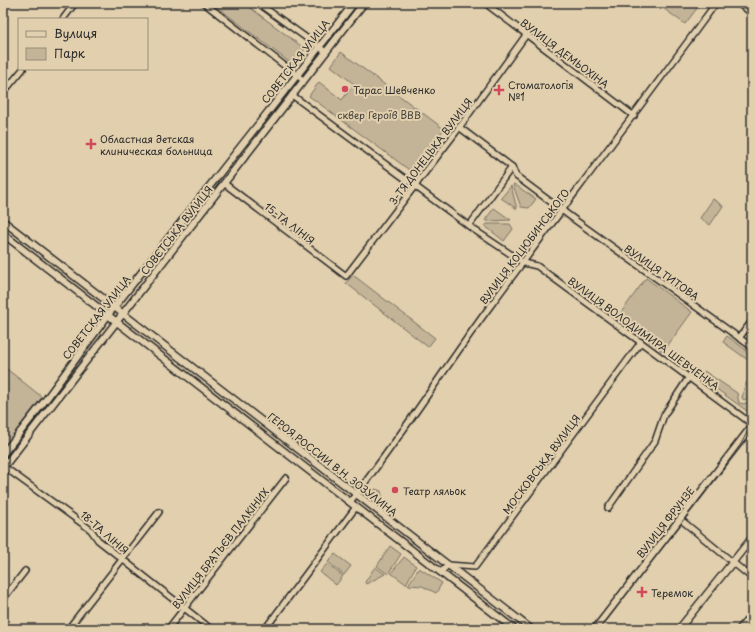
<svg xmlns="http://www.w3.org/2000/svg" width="755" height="632" viewBox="0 0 755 632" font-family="'Playpen Sans',sans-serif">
<rect width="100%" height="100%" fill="#e1cfad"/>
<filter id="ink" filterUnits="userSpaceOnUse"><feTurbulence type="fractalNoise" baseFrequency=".025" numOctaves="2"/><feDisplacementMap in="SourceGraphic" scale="8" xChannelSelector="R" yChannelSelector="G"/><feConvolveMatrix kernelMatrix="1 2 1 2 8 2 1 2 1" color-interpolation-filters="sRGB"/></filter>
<g filter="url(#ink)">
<g fill="#c3b498" stroke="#777062">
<polygon points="212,3 244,3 305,49 293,65"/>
<polygon points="656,3 701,3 685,24"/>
<polygon points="341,52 444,129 412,172 309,96 319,82 342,100 354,84 331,66"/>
<polygon points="514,184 536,199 529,208 521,207 513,185"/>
<polygon points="511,186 517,209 501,198"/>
<polygon points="713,199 723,206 710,225 700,218"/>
<polygon points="494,208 511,220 487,221 485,220"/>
<polygon points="487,224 510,224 513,229 504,241 485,226"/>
<polygon points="353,275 435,338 428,347 346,283"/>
<polygon points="646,278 692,312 663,352 617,318"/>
<polygon points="727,336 745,349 752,363 723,342"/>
<polygon points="3,366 42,397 3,448"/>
<polygon points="704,371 737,393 739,403 744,404 752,400 752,405 747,411 700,377"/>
<polygon points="748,380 752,382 752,396 744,400 742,398 744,388"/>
<polygon points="375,489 381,491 383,500 379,505 370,496"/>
<polygon points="390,546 401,554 388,574 377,566"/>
<polygon points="335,554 351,566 344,575 328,562"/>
<polygon points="404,557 416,566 406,584 391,573"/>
<polygon points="327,564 343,576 336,585 320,572"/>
<polygon points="375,567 385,574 366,584 365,582"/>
<polygon points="419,568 442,583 436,593 422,586 408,585"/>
</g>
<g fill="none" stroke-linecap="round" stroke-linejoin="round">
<defs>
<g id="minor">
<polyline points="204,3 303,80"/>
<polyline points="258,3 326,52"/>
<polyline points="485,3 634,116"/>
<polyline points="737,3 752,13"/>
<polyline points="63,19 75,3"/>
<polyline points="3,93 23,69"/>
<polyline points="292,95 473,229 524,263 537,266 752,424"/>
<polyline points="459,127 512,167 516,176 575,220 752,347"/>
<polyline points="225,184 346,276 456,132 526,35"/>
<polyline points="469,226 512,167"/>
<polyline points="739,338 752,321"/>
<polyline points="3,466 91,530 98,540 211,629"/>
<path d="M350 502C400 439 443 370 491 305 566 204 642 105 716 3"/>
<polyline points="608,508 655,441 664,415 689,377"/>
<polyline points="680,519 752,578"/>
<polyline points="441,572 448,565 475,567 641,342"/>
<polyline points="3,599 25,571"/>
<polyline points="68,629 159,512"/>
<polyline points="168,629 286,478"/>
<polyline points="265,629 356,507"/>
<polyline points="739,629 752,614"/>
</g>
<g id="major">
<polyline points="3,221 531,629"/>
<polyline points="3,234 514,629"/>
<polyline points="3,454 47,398 108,315 354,3"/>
<polyline points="3,468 364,3"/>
<polyline points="595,629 752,426"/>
<polyline points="679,629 752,538"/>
</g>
</defs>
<use href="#minor" stroke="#2b2b2b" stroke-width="8"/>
<use href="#major" stroke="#2b2b2b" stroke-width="9"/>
<use href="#minor" stroke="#e1cfad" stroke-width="5"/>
<use href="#major" stroke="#e1cfad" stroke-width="6"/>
<polyline stroke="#2b2b2b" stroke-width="1" points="600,629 721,471 741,444 752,423"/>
</g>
</g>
<g fill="#d1495b" stroke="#e1cfad" stroke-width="1.5">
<circle cx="345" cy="89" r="4"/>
<path d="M497 84h4v4h4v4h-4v4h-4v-4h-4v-4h4z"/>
<path d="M89 138h4v4h4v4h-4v4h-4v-4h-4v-4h4z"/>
<circle cx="395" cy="490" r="4"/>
<path d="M640 586h4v4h4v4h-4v4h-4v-4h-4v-4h4z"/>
</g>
<g text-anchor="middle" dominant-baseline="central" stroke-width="4" stroke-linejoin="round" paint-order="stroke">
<g font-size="10" fill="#2b2b2b" stroke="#e1cfad">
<text transform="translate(565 53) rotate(37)">ВУЛИЦЯ ДЕМЬОХІНА</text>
<text transform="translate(295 61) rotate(-52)">СОВЕТСКАЯ УЛИЦА</text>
<text transform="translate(430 151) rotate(-53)">3-ТЯ ДОНЕЦЬКА ВУЛИЦЯ</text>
<text transform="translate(290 223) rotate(38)">15-ТА ЛІНІЯ</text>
<text transform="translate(176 230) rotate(-52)">СОВЄТСЬКА ВУЛИЦЯ</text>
<text transform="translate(524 246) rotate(-53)">ВУЛИЦЯ КОЦЮБИНСЬКОГО</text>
<text transform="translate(662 272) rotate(35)">ВУЛИЦЯ ТИТОВА</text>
<text transform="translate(96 317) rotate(-52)">СОВЕТСКАЯ УЛИЦА</text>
<text transform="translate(644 333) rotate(36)">ВУЛИЦЯ ВОЛОДИМИРА ШЕВЧЕНКА</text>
<text transform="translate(333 464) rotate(38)">ГЕРОЯ РОССИИ В.Н. ЗОЗУЛИНА</text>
<text transform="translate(541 464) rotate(-53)">МОСКОВСЬКА ВУЛИЦЯ</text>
<text transform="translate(665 522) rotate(-52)">ВУЛИЦЯ ФРУНЗЕ</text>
<text transform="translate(105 532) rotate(41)">18-ТА ЛІНІЯ</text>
<text transform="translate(220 548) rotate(-52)">ВУЛИЦЯ БРАТЬЄВ ПАЛКІНИХ</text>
</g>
<g font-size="10" fill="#2b2b2b" stroke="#e1cfad" text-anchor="start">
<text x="508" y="84">Стоматологія<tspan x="508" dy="12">№1</tspan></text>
<text x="353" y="89">Тарас Шевченко</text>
<text x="100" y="138">Областная детская<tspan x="100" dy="12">клиническая больница</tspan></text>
<text x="403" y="490">Театр ляльок</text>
<text x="651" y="592">Теремок</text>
</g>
<g font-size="10" fill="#42403b" stroke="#e1cfad">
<text x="379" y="114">сквер Героїв ВВВ</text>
</g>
</g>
<rect width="755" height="632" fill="none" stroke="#e1cfad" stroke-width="16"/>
<rect x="8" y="8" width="739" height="616" fill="none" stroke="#2b2b2b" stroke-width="1.5" filter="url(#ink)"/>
<rect x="18" y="18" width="130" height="52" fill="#e1cfad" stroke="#988d79"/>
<rect x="26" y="31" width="20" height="6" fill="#e1cfad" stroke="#988d79"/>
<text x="54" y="38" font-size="12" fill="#2b2b2b">Вулиця</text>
<rect x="26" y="48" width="20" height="12" fill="#c3b498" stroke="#988d79"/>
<text x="54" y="58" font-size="12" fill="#2b2b2b">Парк</text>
</svg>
